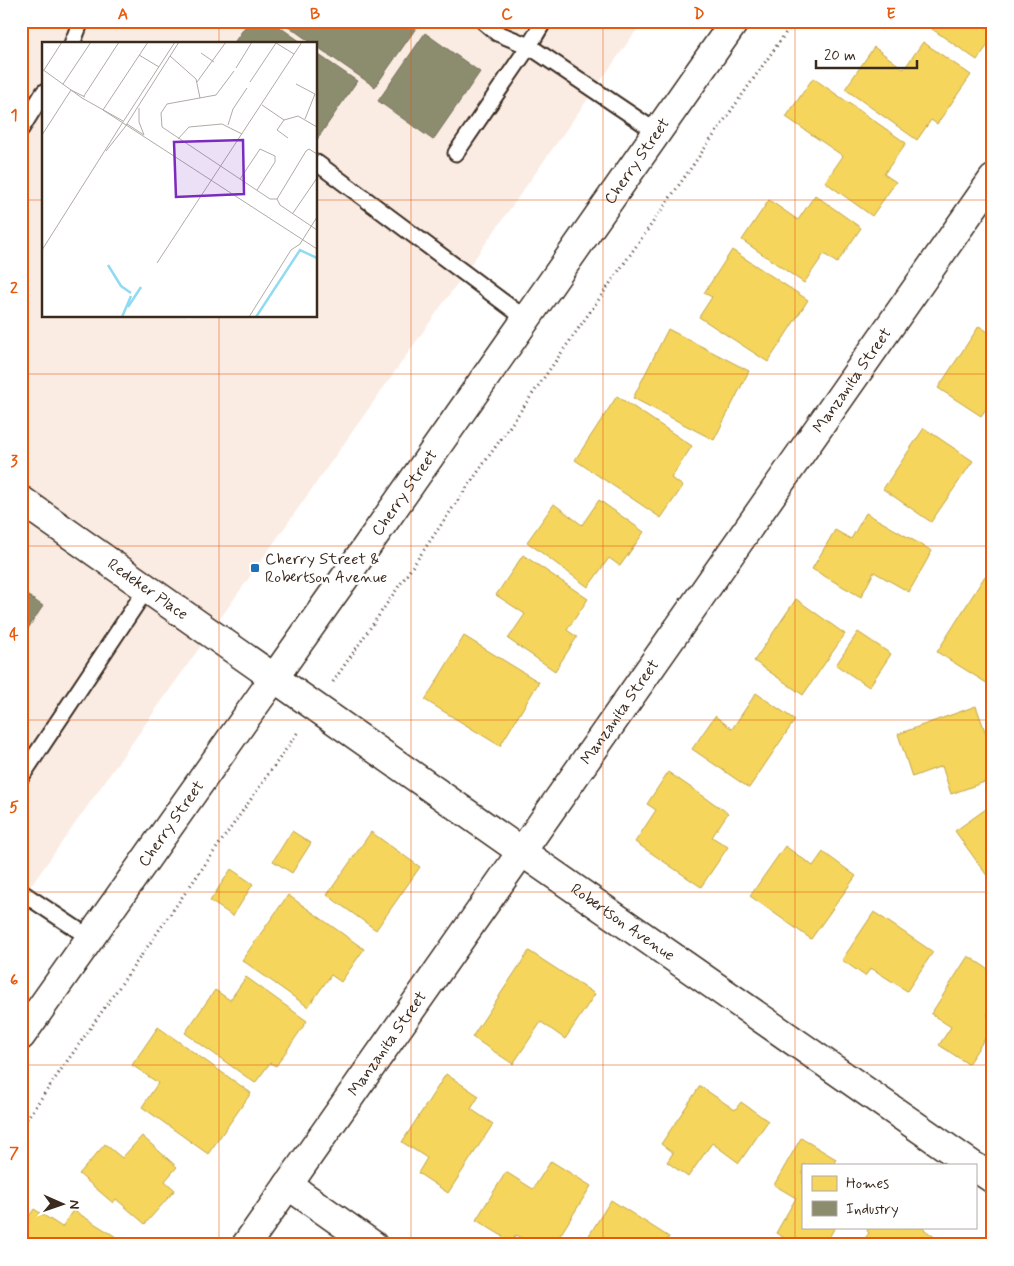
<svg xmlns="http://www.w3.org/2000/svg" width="1014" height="1266" viewBox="0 0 1014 1266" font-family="Mynerve,sans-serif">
<rect width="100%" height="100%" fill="#fff"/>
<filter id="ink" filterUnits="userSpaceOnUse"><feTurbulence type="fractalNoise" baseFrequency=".02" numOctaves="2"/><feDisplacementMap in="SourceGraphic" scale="10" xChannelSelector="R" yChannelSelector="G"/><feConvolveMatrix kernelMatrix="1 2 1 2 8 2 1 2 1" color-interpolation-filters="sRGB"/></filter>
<g filter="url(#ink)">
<path fill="#fbece3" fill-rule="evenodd" d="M21 21H643L21 900ZM44 44H316V316H44Z"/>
<g fill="#f6d55c" stroke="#bea249">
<polygon points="937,21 993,21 993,38 977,60 932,29"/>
<polygon points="923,42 971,75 937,124 931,120 917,140 845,89 874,47 904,69"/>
<polygon points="813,78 906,143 884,174 896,182 872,216 825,182 843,156 786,117"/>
<polygon points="815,195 861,228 837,263 824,254 804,283 742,240 769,200 798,220"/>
<polygon points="732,250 808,300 768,362 699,317 712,297 704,293"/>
<polygon points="979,326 993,335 993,399 981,416 938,388"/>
<polygon points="668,329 749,371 714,440 633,398"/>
<polygon points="617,396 692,446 671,478 683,486 661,518 575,460"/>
<polygon points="924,428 973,461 931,522 883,489"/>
<polygon points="599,500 644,532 620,566 609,558 588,587 527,542 554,504 582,525"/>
<polygon points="866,513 932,551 909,592 874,572 861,597 812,569 835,530 851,539"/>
<polygon points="523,555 588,599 567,630 577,637 555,671 508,639 525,614 496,595"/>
<polygon points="985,576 993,581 993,687 937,652"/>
<polygon points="796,599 845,634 803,695 754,661"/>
<polygon points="858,632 891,654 869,687 836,665"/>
<polygon points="464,636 539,682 500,746 425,700"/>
<polygon points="756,693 795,720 749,788 692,749 715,716 732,729"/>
<polygon points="976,706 993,753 993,779 951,794 942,766 912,777 898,734"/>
<polygon points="668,772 728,813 712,837 728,847 701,887 635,842 656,810 647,804"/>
<polygon points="993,804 993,884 955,831"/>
<polygon points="292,831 311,843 292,873 273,861"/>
<polygon points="371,832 420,867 376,930 327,895"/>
<polygon points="785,846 813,866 823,852 856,876 811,939 750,896"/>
<polygon points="231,869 253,884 233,916 210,901"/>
<polygon points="288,895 364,949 341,982 331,975 308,1007 242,960"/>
<polygon points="874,912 933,952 907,991 871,968 865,976 842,960"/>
<polygon points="529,951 595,994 565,1039 541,1022 513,1064 472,1037"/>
<polygon points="968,956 993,972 993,1006 987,1015 993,1019 993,1026 968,1064 939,1045 951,1027 931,1014"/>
<polygon points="246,977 307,1021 276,1066 270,1063 255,1083 185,1033 215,990 230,1000"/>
<polygon points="158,1027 251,1093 208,1154 142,1107 158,1083 132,1065"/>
<polygon points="446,1074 479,1096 471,1109 493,1124 448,1193 418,1173 427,1158 402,1142"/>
<polygon points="700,1086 735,1110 741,1102 768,1121 739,1163 712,1143 688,1177 667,1162 673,1153 661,1144"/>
<polygon points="142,1136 177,1167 165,1181 175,1190 145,1224 116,1199 113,1203 79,1174 105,1144 122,1158"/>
<polygon points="801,1138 836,1159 833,1165 803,1165 803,1227 835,1227 825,1245 796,1245 776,1233 796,1198 774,1185"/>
<polygon points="551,1161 591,1186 554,1245 532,1245 516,1235 512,1242 476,1220 506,1172 533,1189"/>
<polygon points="611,1200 669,1237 664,1245 583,1245"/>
<polygon points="34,1209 62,1227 73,1210 129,1245 21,1245 21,1229"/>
<polygon points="869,1227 921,1227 941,1242 939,1245 860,1245 869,1233 867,1231"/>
</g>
<g fill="#8c8c6e" stroke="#746f56">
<polygon points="249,21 271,21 304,44 233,44"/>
<polygon points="281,21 421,21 375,87 316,46 316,44 313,44"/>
<polygon points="425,33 480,72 433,140 378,101"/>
<polygon points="316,53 357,81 316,141"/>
<polygon points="21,591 43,606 21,639"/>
</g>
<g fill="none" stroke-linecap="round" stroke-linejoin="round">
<defs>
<g id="lane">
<polyline points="483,21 497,33 529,46 544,21"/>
<polyline points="72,44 81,21"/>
<polyline points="21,129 44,92"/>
<polyline points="456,153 529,46 658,133"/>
<polyline points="317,163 526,319"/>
<polyline points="21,777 147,588"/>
<polyline points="21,892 90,938"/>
</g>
<g id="street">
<path id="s1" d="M21 500 522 852 972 1165"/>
<polyline points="975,1167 993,1179"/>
<polyline points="288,1185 373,1245"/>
<path id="s2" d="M246 1245 993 179"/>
</g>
<g id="secondary">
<path id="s3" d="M21 1036 358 559 735 21"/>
</g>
</defs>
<use href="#lane" stroke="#3b2a1e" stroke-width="19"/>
<use href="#street" stroke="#3b2a1e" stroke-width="31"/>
<use href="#secondary" stroke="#3b2a1e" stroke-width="31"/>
<g stroke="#3b2a1e" stroke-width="3" stroke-dasharray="1 4" stroke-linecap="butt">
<polyline points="333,682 461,496 794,21"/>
<polyline points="21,1127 298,732"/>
</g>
<use href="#lane" stroke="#fff" stroke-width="15"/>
<use href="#street" stroke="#fff" stroke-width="28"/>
<use href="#secondary" stroke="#fff" stroke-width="28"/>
</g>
</g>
<path fill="none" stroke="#e8590c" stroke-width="1" stroke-opacity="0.55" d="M219 21V44M411 21V1245M603 21V1245M795 21V1245M21 200H44M316 200H993M219 316V1245M21 374H993M21 546H993M21 720H993M21 892H993M21 1065H993"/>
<rect fill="#1f6fb2" stroke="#fff" stroke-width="2" x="250" y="563" width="10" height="10" rx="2.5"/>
<g text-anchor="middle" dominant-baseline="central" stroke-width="5" stroke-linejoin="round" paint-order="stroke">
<g font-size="16" fill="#3b2a1e" stroke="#fff">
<text stroke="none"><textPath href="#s3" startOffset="1070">Cherry Street</textPath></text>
<text stroke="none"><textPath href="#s2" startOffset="1056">Manzanita Street</textPath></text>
<text stroke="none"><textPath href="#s3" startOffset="665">Cherry Street</textPath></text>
<text stroke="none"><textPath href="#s1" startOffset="155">Redeker Place</textPath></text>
<text stroke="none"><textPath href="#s2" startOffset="651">Manzanita Street</textPath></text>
<text stroke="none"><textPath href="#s3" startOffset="260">Cherry Street</textPath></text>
<text stroke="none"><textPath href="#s1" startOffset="735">Robertson Avenue</textPath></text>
<text stroke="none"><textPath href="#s2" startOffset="246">Manzanita Street</textPath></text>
</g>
<g font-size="16" fill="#3b2a1e" stroke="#fff" text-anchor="start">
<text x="265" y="559">Cherry Street &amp;<tspan x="265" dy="18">Robertson Avenue</tspan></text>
</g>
</g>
<g transform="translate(42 42)">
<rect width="275" height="275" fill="#fff"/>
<path fill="none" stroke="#91dbf2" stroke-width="2.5" d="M66 223 79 244 89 251M86 265 99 245M80 275 89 254M214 275 258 208 275 216"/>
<path fill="none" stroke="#b1aaa5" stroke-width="1" d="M234 1 252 12M159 11 172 20M97 13 117 25M128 14 154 37 158 56M194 26 210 0M0 27 40 56 81 79M2 28 20 0M192 29 174 53 125 62 119 71 120 85 228 157H235L238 163 275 188M155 40 184 0M208 40 234 1M21 42 49 0M254 42 273 52 263 77M29 48 43 55M42 54 77 0M220 63 242 78 256 74 275 85M97 66V80L102 93M61 68 275 207M61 68 106 0M242 78 235 88 246 96M85 82 102 93M79 83 133 0M186 83 191 67 205 46M83 85 137 0M0 93 29 48M136 97 147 85 180 82 200 92M64 109 83 85M198 137 218 107 233 114V120L215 148M235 157 264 109 267 107 275 112M251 171 275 136M0 208 79 83M115 221 260 0M207 275 249 208 258 202 275 175"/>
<path fill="#7b2cbf" fill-opacity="0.15" stroke="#7b2cbf" stroke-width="2.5" d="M201 98 202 152 134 155 132 100Z"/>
<rect width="275" height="275" fill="none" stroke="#3b2a1e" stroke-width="2.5"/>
</g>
<rect width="1014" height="1266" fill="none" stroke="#fff" stroke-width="55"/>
<rect x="802" y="1164" width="175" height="65" fill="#ffffff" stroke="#b1aaa5"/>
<rect x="812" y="1176" width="25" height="15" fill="#f6d55c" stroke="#b1aaa5"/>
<text x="846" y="1188" font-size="15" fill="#3b2a1e">Homes</text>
<rect x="812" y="1201" width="25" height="15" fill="#8c8c6e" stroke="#b1aaa5"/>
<text x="846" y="1214" font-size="15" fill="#3b2a1e">Industry</text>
<g transform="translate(62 1204) rotate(92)" stroke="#ffffff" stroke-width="4" paint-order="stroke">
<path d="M0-4L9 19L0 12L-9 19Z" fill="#3b2a1e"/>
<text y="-8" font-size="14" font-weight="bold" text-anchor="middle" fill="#3b2a1e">N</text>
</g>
<path d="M816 60v8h101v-8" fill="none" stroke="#3b2a1e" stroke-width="2.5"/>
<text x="824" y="60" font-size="15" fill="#3b2a1e" stroke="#ffffff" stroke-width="4" paint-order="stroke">20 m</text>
<rect x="28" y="28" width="958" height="1210" fill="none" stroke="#e8590c" stroke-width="2"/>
<g font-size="16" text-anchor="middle" font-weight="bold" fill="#e8590c">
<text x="123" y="19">A</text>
<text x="315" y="19">B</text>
<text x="507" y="19">C</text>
<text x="699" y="19">D</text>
<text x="891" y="19">E</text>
<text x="14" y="120">1</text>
<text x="14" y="293">2</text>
<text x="14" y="466">3</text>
<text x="14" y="639">4</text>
<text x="14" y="812">5</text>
<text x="14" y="985">6</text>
<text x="14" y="1158">7</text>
</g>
</svg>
